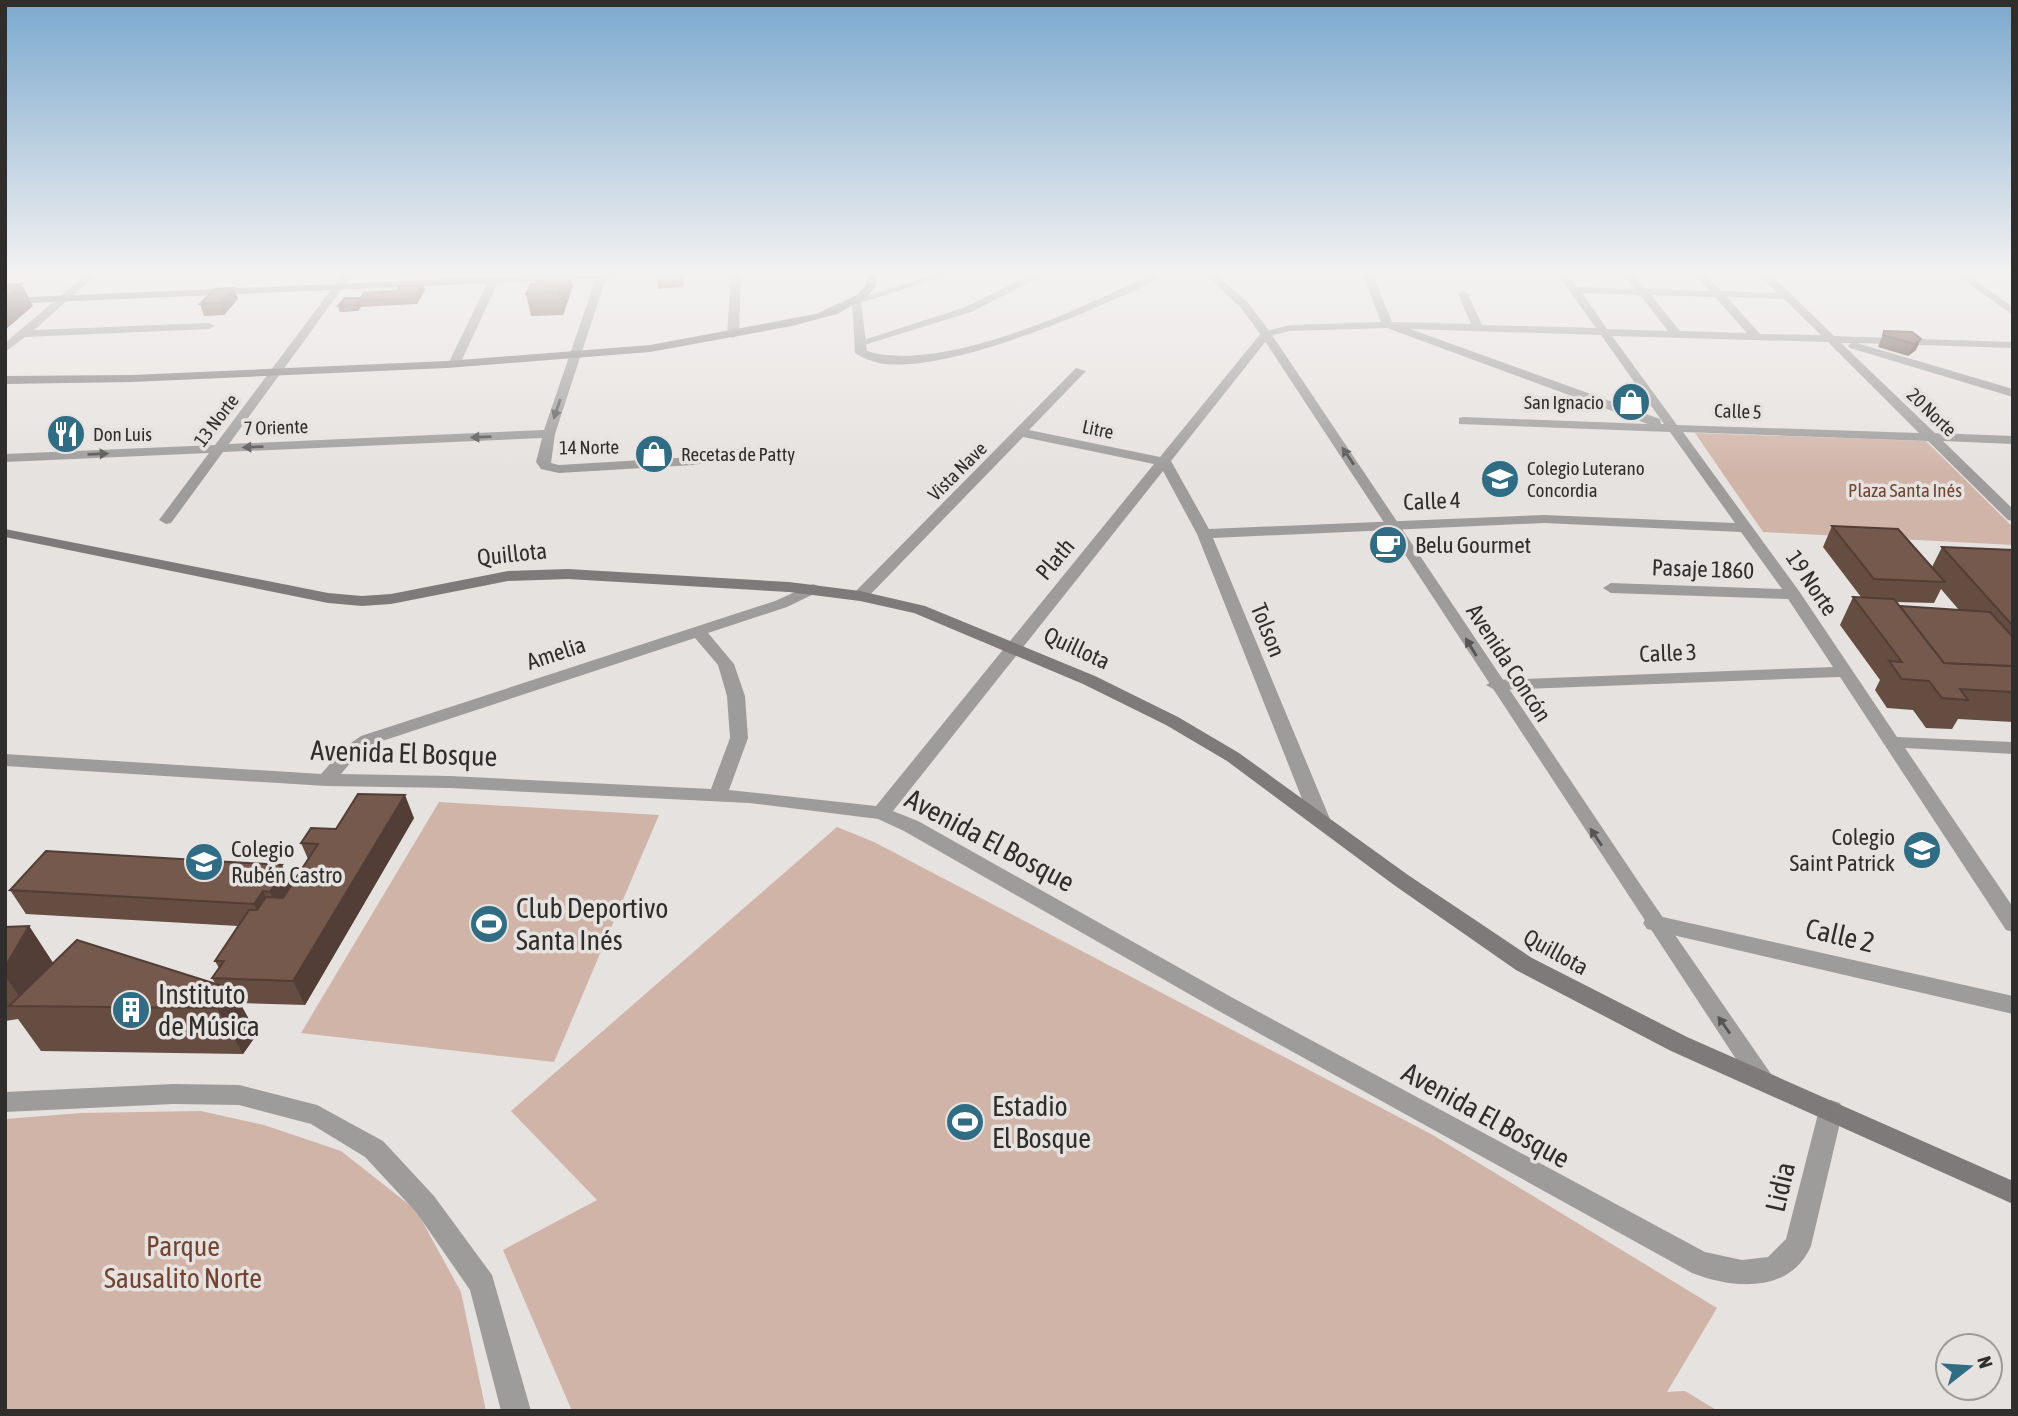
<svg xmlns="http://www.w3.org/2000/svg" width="2018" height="1416" viewBox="0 0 2018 1416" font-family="'Asap Condensed',sans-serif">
<rect width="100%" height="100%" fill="#e6e2e0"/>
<g fill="#d1b4a8">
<polygon points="1695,433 1926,441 2013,527 2013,545 1763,532"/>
<polygon points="439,802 659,815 554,1062 301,1033"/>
<polygon points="837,827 874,842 1431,1134 1717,1308 1667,1392 1685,1391 1718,1411 572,1411 503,1250 597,1200 511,1111"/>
<polygon points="201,1111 264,1125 341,1151 416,1210 461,1292 486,1411 5,1411 5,1119 81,1113"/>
</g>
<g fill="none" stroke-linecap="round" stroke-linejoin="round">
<g fill="#9e9c9b" fill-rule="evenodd">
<polygon points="85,275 96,275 34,330 209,323 215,326 209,329 25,337 5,352 5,343"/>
<polygon points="342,275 352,275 229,444 544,430 597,275 607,275 555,434 551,463 559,465 693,457 749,447 756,451 749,455 693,465 559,473 541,469 536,462 542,438 223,452 171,523 166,524 159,520 209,453 5,462 5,454 215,445"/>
<polygon points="731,275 741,275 739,335 733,338 727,335"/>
<polygon points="934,275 949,275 860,303 851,301"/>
<polygon points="1031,275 1044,275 971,312 864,345 854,343 963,308"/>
<path d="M1363 275H1373L1392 322 1471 324 1458 294 1463 291 1468 294 1482 325 1596 328 1558 275H1568L1577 287 1635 289 1624 275H1634L1646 289 1709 291 1696 275H1706L1721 291 1777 293 1760 275H1771L1834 336 2013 342V348L1857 343 2013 389V397L1850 348 1848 346 1851 343H1841L1935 433 2013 436V444L1943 441 2013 509V521L2008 520 1928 441 1683 432 1799 591 1897 737 2013 742V754L1905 748 2013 907V932L2006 930 1840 677 1495 690 1486 685 1495 680 1833 667 1788 599 1611 593 1603 588 1611 583 1782 589 1741 532 1544 523 1213 538 1330 819 1327 824H1313L1310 819 1197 534 1163 471 893 811 918 821 1233 998 1705 1252 1742 1260 1768 1257 1786 1239 1819 1110 1822 1103 1831 1100 1840 1103 1843 1110 1811 1246C1790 1294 1733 1289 1692 1273L1217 1010 904 831 878 819 749 803 450 788 326 786 5 766V754L321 774 345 747 361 736 775 601 813 584 818 586 821 589 818 592 787 607 708 633 734 664 745 696 748 738 729 790 876 806 1154 464 1023 437 866 599H854L852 596 854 593 1076 368 1086 371 1029 430 1160 457 1262 332 1290 325 1381 322ZM1582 293 1640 295 1668 331 1607 329ZM1651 295 1715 297 1747 333 1680 331ZM1727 297 1784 299 1821 335 1760 334ZM1387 328 1648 424 1463 417 1459 418V424L1670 432 1735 523 1544 515 1209 529 1171 461 1270 336 1290 331ZM1410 329 1601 335 1664 424H1661L1660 419ZM1612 336 1828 342 1919 433 1677 425ZM695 638 718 665 727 696 730 738 711 789 450 776 341 774 357 755 373 744Z"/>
<polygon points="494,277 499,280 460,364 450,366 448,364 489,280"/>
<polygon points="1654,915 2013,996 2013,1014 1647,929 1643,923 1647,917"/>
<polygon points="173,1084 239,1085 317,1105 383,1141 434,1196 492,1275 531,1411 501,1411 470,1290 416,1212 365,1157 311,1124 239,1105 173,1104 5,1112 5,1092"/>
</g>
<g fill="#9e9c9b" fill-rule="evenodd">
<path d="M1149 275H1161C1148 286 1129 293 1113 300 1057 325 946 370 885 364 876 363 862 358 855 353L852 299 861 301 867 351C940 374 1082 309 1149 275Z"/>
<polygon points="1206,275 1217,275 1249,304 1270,332 1644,890 1771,1074 1775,1081 1771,1088 1763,1091 1755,1088 1261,335 1241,308"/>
<polygon points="1957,275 1968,275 2013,307 2013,315"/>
</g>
<g fill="#7d7a79" fill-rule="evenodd">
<polygon points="546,275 616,275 611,278 5,304 5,298"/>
<polygon points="868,275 878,275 876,286 867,297 837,314 792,326 650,352 447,368 132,382 5,384 5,376 132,375 447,361 650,345 816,314 857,295 865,286"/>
<polygon points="5,529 328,593 362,596 391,594 508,571 568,569 789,582 860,591 925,606 1095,676 1178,717 1239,753 1408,875 1532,958 1687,1037 2013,1181 2013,1204 1671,1051 1516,970 1394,885 1227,761 1166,725 1083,684 914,613 860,601 789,592 568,579 508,581 391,604 362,606 328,603 5,537"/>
</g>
</g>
<g fill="#654d42" fill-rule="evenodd">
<polygon points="534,275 570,275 573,286 563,315 531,316 526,294 536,284"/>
<polygon points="657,275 683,275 683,287 658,289"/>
<polygon points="423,285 425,290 417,304 361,307 358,311 340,312 338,306 361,298 397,291"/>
<polygon points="238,299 224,315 204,316 200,304"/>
<polygon points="1884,331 1912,332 1916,350 1908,356 1878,347"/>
<path d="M1832 526 1932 567 1942 547 2013 550V722L1958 719 1952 729 1926 728 1913 710 1887 708 1875 690 1880 680 1840 625 1853 597H1861L1823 547ZM1941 589 1959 610 1900 606 1896 602 1934 603Z"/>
<polygon points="414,818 305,1005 240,1003 257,1034 243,1054 41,1051 18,1019 5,1021 5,927 29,926 53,963 215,983 212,978 219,968 215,961 238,926 26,914 10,890 291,885 308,859 301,843 336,829"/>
</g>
<g fill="#523e36">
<polygon points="565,275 570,275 573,286 563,315 558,292"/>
<polygon points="681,275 683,275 684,278 683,287"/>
<polygon points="22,284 33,306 5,330 5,298"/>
<polygon points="423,285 425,290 417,304 415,298"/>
<polygon points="234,288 238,299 224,315 220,303"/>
<polygon points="359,301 361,307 358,311 356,305"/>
<polygon points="1921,339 1916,350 1908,356 1914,344"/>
<polygon points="405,795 414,818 305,1005 293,981"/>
<polygon points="282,865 293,888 281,916 270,892 273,877"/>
<polygon points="263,891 274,915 265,928 254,904"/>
<polygon points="29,926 59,972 26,1006 5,976 5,967"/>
<polygon points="232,989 257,1034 243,1054 217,1008"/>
</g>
<g fill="#75594d" stroke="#523e36" stroke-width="2">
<polygon points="544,275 565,275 558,292 526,294 531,284 540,284"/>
<polygon points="657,275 681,275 681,276 656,278"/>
<polygon points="22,284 5,298 5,285"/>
<polygon points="423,285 415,298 359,301 356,305 338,306 345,298 361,298 364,293 397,291 400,286"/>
<polygon points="234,288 220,303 200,304 215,289"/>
<polygon points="1884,331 1912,332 1921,339 1914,344 1883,335"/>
<polygon points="1832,526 1898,529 1945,582 1874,579"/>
<polygon points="1942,547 2013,550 2013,626"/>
<polygon points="1853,597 1894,599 1944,663 2013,666 2013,692 1960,689 1968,700 1942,698 1929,681 1902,679 1889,661 1902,662"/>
<polygon points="1900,606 1990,612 2013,637 2013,666 1944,663"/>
<polygon points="358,794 405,795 293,981 212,978 224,961 215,961 249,910 257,910 266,897 283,898 318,844 301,843 311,828 336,829"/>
<polygon points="46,851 282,865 273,877 280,878 270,892 263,891 254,904 10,890"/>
<polygon points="29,926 5,967 5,927"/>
<polygon points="77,940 232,989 217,1008 9,1006"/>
</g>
<defs><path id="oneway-solid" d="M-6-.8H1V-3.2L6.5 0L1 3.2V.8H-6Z" transform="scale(1.75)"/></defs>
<g fill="#565454">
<use href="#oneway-solid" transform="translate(557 409) rotate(109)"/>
<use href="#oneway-solid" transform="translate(481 437) rotate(178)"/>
<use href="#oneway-solid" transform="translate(253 447) rotate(178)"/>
<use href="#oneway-solid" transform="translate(98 454) rotate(-2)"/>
<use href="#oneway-solid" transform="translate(1348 456) rotate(-124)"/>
<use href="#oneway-solid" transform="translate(1471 647) rotate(-122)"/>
<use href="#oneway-solid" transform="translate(1596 837) rotate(-124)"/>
<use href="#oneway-solid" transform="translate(1724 1025) rotate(-125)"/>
</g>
<linearGradient id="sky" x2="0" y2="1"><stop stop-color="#7ba9ce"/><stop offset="0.58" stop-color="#f4f2f1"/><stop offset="1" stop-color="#f4f2f1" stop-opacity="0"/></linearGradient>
<rect width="2018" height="473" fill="url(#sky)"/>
<defs>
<symbol id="shop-disc" viewBox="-11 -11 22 22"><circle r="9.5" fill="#306d84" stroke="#e6e2e0"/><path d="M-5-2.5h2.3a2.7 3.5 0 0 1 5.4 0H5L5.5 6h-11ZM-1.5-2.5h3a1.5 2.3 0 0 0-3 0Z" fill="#fff"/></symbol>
<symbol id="restaurant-disc" viewBox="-11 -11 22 22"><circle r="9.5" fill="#306d84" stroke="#e6e2e0"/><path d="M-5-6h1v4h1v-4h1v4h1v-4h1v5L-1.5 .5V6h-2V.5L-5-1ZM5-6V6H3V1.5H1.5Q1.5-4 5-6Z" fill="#fff"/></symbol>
<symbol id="school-disc" viewBox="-11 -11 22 22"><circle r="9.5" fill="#306d84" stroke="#e6e2e0"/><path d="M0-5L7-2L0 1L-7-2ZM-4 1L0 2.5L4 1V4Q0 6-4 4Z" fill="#fff"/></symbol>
<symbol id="cafe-disc" viewBox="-11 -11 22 22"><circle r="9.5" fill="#306d84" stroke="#e6e2e0"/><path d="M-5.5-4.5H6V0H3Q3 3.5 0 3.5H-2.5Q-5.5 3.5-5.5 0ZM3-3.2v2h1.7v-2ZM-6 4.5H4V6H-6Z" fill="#fff"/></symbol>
<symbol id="stadium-disc" viewBox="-11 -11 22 22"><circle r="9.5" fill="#306d84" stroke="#e6e2e0"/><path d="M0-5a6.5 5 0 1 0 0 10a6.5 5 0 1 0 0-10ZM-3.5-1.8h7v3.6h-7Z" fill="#fff"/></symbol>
<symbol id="building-disc" viewBox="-11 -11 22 22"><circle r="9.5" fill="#306d84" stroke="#e6e2e0"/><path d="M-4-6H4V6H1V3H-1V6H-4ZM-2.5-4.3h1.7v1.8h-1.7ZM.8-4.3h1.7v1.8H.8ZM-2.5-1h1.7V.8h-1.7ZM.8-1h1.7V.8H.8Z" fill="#fff"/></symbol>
</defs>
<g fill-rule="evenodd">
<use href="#shop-disc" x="1609" y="380" width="44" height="44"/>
<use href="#restaurant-disc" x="44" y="412" width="44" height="44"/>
<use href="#shop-disc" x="632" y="432" width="44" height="44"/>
<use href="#school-disc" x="1478" y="457" width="44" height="44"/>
<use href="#cafe-disc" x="1366" y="523" width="44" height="44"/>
<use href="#school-disc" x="1900" y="828" width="44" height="44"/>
<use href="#school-disc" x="182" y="840" width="44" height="44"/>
<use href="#stadium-disc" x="467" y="902" width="44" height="44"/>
<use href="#building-disc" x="109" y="988" width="44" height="44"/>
<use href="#stadium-disc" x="943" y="1100" width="44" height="44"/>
</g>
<g text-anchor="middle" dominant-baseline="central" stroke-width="7" stroke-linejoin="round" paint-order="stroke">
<g font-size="19" fill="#2f2e2d" stroke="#e6e2e0" text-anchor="start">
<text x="1604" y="402" text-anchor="end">San Ignacio</text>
<text x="93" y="434">Don Luis</text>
<text x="681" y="454">Recetas de Patty</text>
<text x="1527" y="468">Colegio Luterano<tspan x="1527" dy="22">Concordia</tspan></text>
</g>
<g font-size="19" fill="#2f2e2d" stroke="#e6e2e0">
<text transform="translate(1738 411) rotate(2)">Calle 5</text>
<text transform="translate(1932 412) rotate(44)">20 Norte</text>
<text transform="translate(216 420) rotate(-53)">13 Norte</text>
<text transform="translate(276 427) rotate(-2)">7 Oriente</text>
<text transform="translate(1098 429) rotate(12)">Litre</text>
<text transform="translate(589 447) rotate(-1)">14 Norte</text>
<text transform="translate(957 471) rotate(-45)">Vista Nave</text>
</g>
<g font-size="19" fill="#734431" stroke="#e6e2e0">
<text x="1905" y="490">Plaza Santa Inés</text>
</g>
<g font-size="23" fill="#2f2e2d" stroke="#e6e2e0">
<text transform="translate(1432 501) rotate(-2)">Calle 4</text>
<text transform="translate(512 554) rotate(-6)">Quillota</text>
<text transform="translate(1055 559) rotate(-50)">Plath</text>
<text transform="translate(1703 569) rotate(2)">Pasaje 1860</text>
<text transform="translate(1812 583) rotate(56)">19 Norte</text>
<text transform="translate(1268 630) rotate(68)">Tolson</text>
<text transform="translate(1077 648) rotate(25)">Quillota</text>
<text transform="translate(556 653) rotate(-18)">Amelia</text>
<text transform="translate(1668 653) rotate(-2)">Calle 3</text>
<text transform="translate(1509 663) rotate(57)">Avenida Concón</text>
<text transform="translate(1556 952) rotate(29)">Quillota</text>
</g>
<g font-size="23" fill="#2f2e2d" stroke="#e6e2e0" text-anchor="start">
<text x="1415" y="545">Belu Gourmet</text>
<text x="1895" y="837" text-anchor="end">Colegio<tspan x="1895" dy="26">Saint Patrick</tspan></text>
<text x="231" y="849">Colegio<tspan x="231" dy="26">Rubén Castro</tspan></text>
</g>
<g font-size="28" fill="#2f2e2d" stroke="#e6e2e0">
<text transform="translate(404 753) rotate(2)">Avenida El Bosque</text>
<text transform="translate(990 840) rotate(28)">Avenida El Bosque</text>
<text transform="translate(1840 935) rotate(13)">Calle 2</text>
<text transform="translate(1486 1115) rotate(29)">Avenida El Bosque</text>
<text transform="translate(1780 1187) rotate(-77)">Lidia</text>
</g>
<g font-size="28" fill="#2f2e2d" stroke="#e6e2e0" text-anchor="start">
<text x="516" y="908">Club Deportivo<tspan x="516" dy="32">Santa Inés</tspan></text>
<text x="158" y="994">Instituto<tspan x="158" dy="32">de Música</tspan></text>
<text x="992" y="1106">Estadio<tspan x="992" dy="32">El Bosque</tspan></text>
</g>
<g font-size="28" fill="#734431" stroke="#e6e2e0">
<text x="183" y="1246">Parque<tspan x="183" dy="32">Sausalito Norte</tspan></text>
</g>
</g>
<rect width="2018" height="1416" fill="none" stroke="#2f2e2d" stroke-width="14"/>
<g transform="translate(1969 1367) rotate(73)"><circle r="33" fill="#e6e2e0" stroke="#9d9a98" stroke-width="2"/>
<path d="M0-5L12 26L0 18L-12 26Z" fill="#306d84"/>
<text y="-10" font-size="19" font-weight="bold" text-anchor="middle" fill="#2f2e2d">N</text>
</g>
</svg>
